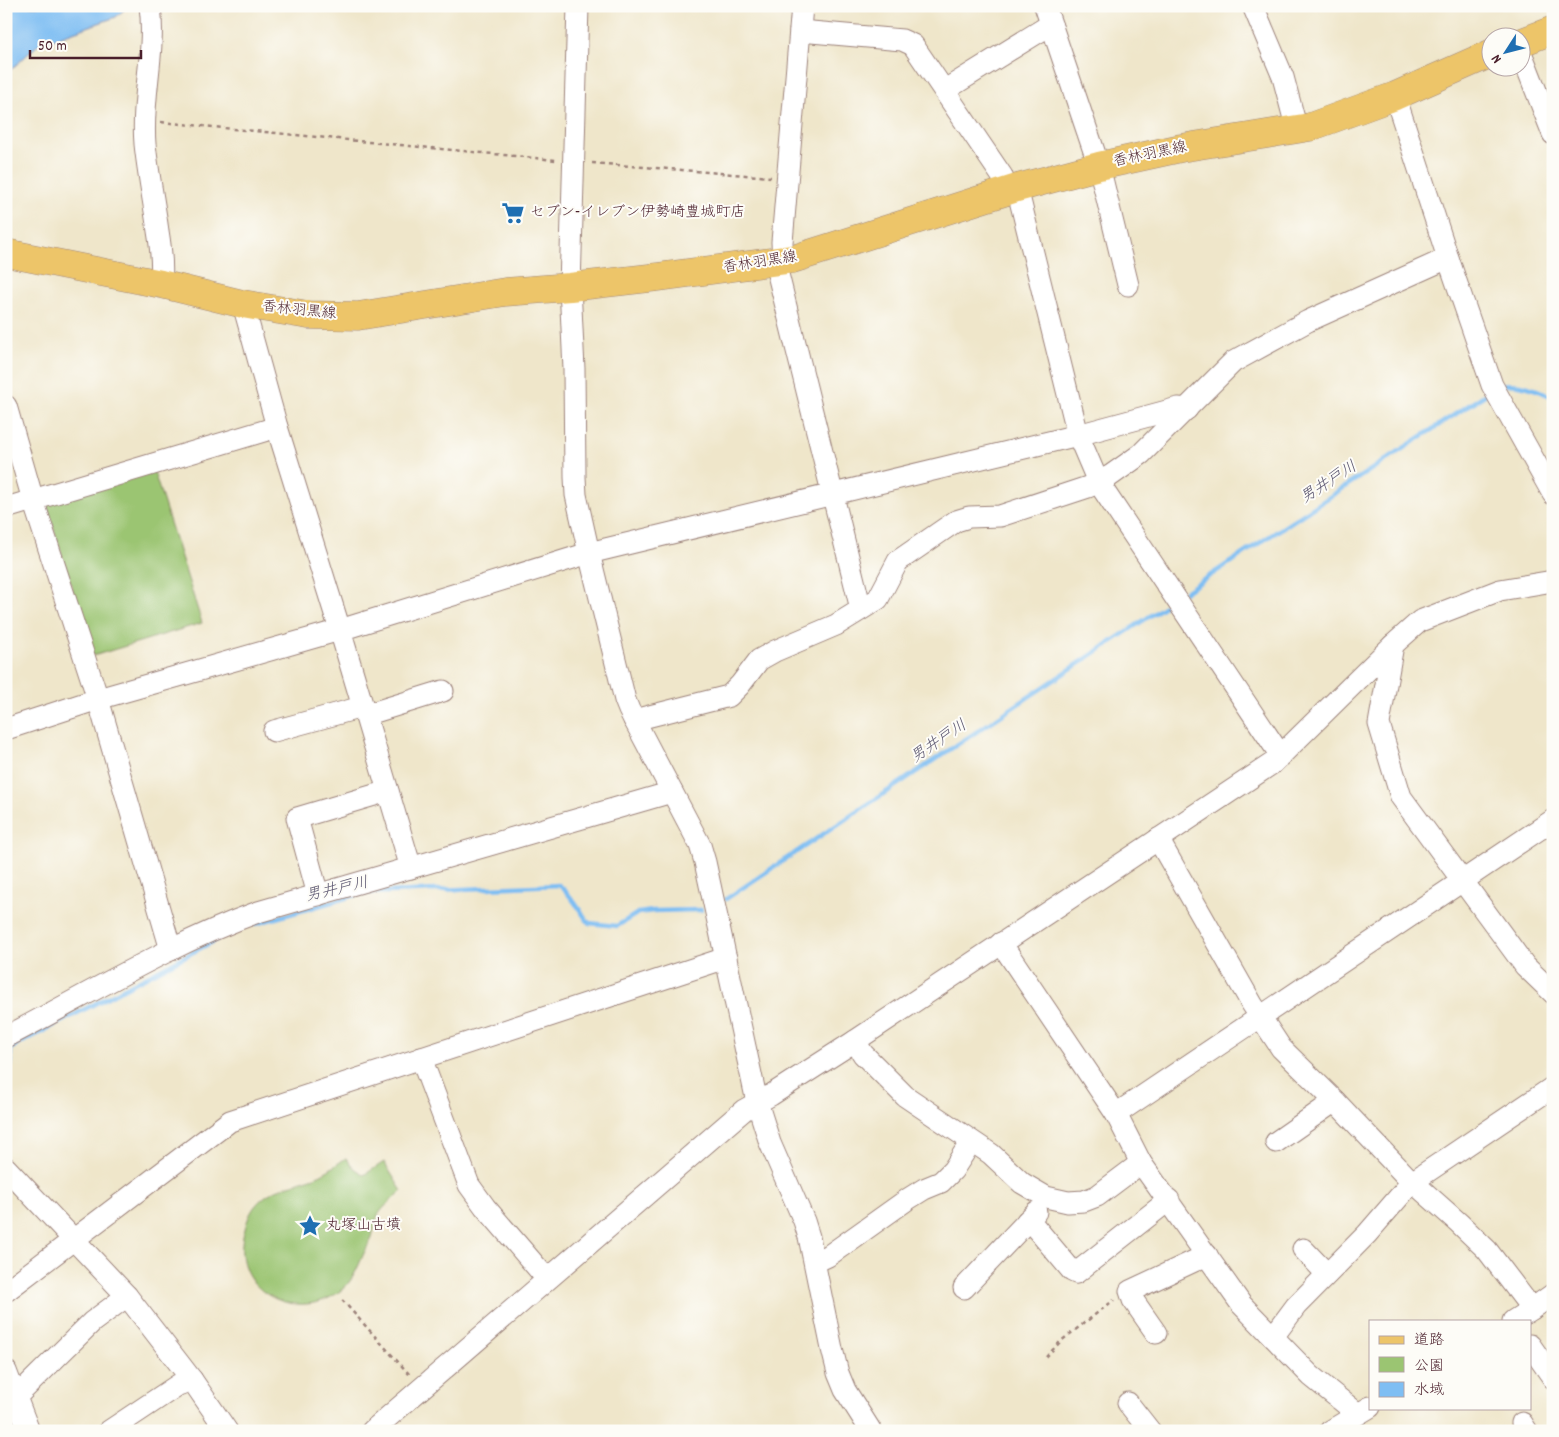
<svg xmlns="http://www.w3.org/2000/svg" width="1559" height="1437" viewBox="0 0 1559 1437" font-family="Dekko,'Klee One',sans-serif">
<rect width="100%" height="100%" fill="#fdfcf7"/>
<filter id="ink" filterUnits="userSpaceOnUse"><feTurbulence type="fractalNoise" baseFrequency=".02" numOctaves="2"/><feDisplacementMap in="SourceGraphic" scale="10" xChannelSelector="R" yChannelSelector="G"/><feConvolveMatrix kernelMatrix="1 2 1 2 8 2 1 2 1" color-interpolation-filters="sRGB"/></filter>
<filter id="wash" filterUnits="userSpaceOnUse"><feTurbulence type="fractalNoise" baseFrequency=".0096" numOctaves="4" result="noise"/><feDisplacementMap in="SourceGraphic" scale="20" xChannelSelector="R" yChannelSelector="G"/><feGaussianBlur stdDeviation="1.12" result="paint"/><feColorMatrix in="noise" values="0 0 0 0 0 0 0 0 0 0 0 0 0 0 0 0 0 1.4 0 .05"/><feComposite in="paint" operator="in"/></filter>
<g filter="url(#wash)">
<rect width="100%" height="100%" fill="#efe6ca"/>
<g fill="#9bc572" stroke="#72724e">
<polygon points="153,469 202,623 93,656 46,503"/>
<path d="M346 1158 353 1167 364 1175 384 1162 402 1191C394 1198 384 1206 378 1215 375 1221 374 1230 372 1237 370 1242 368 1246 365 1251 358 1266 354 1281 339 1292 293 1325 226 1287 245 1229 247 1221 250 1212 256 1205 271 1187 296 1184 317 1176 327 1172 337 1164 346 1158Z"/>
</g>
<polygon fill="#7ebef3" stroke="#646e8f" points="6,6 128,6 116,17 39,44 6,74"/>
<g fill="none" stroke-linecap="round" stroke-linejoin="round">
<g stroke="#7ebef3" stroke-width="4.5">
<path d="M1501 385C1521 382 1535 389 1553 397"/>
<polyline points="1185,592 1486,394"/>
<polyline points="726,899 1165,606"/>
<path d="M255 924 363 893 559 885C572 895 579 910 589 923L617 926 638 913 653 911 701 910"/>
<polyline points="6,1069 10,1066 11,1048 218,939"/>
</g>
</g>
</g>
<g filter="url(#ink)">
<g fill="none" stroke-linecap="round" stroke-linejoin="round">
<defs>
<g id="minor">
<path d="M150 6C156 52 141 98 145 144 148 173 154 202 158 231 161 249 163 266 161 284"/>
<polyline points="578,6 570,287 574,369 575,477 576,495 589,553 625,700 629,710 700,845 705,862 757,1102 770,1143 804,1221 809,1237 832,1349 838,1373 845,1390 871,1431"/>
<polyline points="1045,6 1099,166 1128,285"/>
<polyline points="1253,6 1283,77 1297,130"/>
<polyline points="800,31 902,40 913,45 1002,176 1006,191"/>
<polyline points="1522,55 1553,134"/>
<polyline points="945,90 1045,28 1052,27"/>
<polyline points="1395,96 1448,258 1492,385 1553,494"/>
<polyline points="1017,188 1078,435 1098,482 1281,756"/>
<polyline points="783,261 782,242 802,6"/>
<polyline points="775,262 861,609"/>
<polyline points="243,304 277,427 340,630 411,868"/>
<polyline points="6,406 33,500 98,699 171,950"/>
<polyline points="6,508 277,427"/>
<polyline points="1393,645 1379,724 1401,797 1525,966 1553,993"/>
<polyline points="365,715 443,691"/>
<polyline points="634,720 729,696 740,685 759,660 775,651 836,625 878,599 898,561 956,521 969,517 1000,516 1088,487 1110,476 1141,454 1233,362 1308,321 1448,258"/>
<polyline points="6,729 98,699 340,630 589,553 1078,435 1178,408 1187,409"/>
<polyline points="274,731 362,707"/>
<polyline points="1158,839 1252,1004 1281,1048 1335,1101 1406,1176 1459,1223 1487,1250 1532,1309"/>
<polyline points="318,895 297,818 388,791"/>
<polyline points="1001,943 1116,1114 1141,1163 1241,1304 1311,1376 1358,1414"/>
<path d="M6 1037C89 994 170 944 258 912L672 792"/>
<polyline points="855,1041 863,1054 905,1096 991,1154 1022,1183 1046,1197 1068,1202 1084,1201 1097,1196 1141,1163"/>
<polyline points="421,1058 469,1185 485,1207 547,1279"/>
<polyline points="1116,1114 1553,820"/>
<polyline points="1276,1142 1335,1101"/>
<polyline points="6,1168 127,1296 192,1380 227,1431"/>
<polyline points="1027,1221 1035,1227 1072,1271 1076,1273 1169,1200"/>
<polyline points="1303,1249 1327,1274"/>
<polyline points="815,1262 828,1256 908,1199 924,1189 941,1182 953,1170 971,1142"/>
<polyline points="964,1288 1036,1212"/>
<polyline points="6,1291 230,1121 726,958"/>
<polyline points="1513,1321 1532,1309 1553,1294"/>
<polyline points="1156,1333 1133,1300 1130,1291 1207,1255"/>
<polyline points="1273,1337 1296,1306 1367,1234 1412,1182 1553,1087"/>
<polyline points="1530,1345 1553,1378"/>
<polyline points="6,1371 29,1431"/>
<polyline points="1128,1403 1150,1431"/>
<polyline points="6,1405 15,1398 92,1322 127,1296"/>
<polyline points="1522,1423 1527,1431"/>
<polyline points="109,1431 178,1385 192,1380"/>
<polyline points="372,1431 744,1110 771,1095 855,1041 1273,763 1393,645 1420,621 1500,590 1553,581"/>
<polyline points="1330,1431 1370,1407"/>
</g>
<g id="major">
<polyline points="1522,42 1553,30"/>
<polyline points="6,253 161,284 243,304 308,315 358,316 505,292 570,287 658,277 793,259 1017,188 1099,166 1181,148 1310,127 1395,96 1492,53"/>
</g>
</defs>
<use href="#minor" stroke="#9c827a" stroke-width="23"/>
<use href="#major" stroke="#9c827a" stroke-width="29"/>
<g stroke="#9c827a" stroke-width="2.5" stroke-dasharray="4 4" stroke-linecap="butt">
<polyline points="161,122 556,160"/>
<polyline points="592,163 771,177"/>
<polyline points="342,1300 410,1375"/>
<polyline points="1046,1357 1061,1341 1114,1300"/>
</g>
<use href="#minor" stroke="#fff" stroke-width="21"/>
<use href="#major" stroke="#edc569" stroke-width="28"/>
</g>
</g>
<defs>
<symbol id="supermarket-bare" viewBox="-9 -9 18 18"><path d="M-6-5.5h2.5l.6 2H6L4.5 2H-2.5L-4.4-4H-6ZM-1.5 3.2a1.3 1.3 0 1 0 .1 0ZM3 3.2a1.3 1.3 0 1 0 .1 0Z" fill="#1f6fb2" stroke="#fdfcf7" stroke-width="2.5" paint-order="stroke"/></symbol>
<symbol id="sight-bare" viewBox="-9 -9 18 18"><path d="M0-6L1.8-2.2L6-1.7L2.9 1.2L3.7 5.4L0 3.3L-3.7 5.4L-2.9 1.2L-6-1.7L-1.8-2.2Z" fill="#1f6fb2" stroke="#fdfcf7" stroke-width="2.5" paint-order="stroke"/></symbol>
</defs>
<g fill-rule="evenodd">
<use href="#supermarket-bare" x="497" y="197" width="32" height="32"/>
<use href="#sight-bare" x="294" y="1210" width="32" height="32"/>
</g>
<g text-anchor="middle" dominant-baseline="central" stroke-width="4" stroke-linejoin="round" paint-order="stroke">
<g font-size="15" fill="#4a1f2b" stroke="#fdfcf7">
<text transform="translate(1150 155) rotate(-12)">香林羽黒線</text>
<text transform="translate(760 263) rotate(-9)">香林羽黒線</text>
<text transform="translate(299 311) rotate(6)">香林羽黒線</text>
</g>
<g font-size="15" fill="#4a1f2b" stroke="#fdfcf7" text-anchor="start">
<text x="530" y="213">セブン-イレブン伊勢崎豊城町店</text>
<text x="326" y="1226">丸塚山古墳</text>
</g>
<g font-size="16" font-style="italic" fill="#5c5771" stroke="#fdfcf7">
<text transform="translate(1329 483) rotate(-33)">男井戸川</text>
<text transform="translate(939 742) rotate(-34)">男井戸川</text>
<text transform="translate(337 890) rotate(-13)">男井戸川</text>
</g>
</g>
<rect width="1559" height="1437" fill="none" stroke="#fdfcf7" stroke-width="25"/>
<rect x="1369" y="1320" width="162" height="90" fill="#fdfcf7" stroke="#b5a4a5"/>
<rect x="1379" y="1336" width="25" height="8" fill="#edc569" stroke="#b5a4a5"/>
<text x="1414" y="1344" font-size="15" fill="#4a1f2b">道路</text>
<rect x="1379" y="1357" width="25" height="15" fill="#9bc572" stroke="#b5a4a5"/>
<text x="1414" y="1370" font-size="15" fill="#4a1f2b">公園</text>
<rect x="1379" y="1382" width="25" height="15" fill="#7ebef3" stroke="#b5a4a5"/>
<text x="1414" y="1394" font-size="15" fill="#4a1f2b">水域</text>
<g transform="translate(1506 52) rotate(234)"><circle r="24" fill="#fdfcf7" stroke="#b5a4a5"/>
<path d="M0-4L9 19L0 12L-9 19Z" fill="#1f6fb2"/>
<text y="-8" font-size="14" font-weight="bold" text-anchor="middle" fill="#4a1f2b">N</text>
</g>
<path d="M30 50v8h111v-8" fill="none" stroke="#4a1f2b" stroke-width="2.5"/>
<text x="38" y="50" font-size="15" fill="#4a1f2b" stroke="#fdfcf7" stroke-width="4" paint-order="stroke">50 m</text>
</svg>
